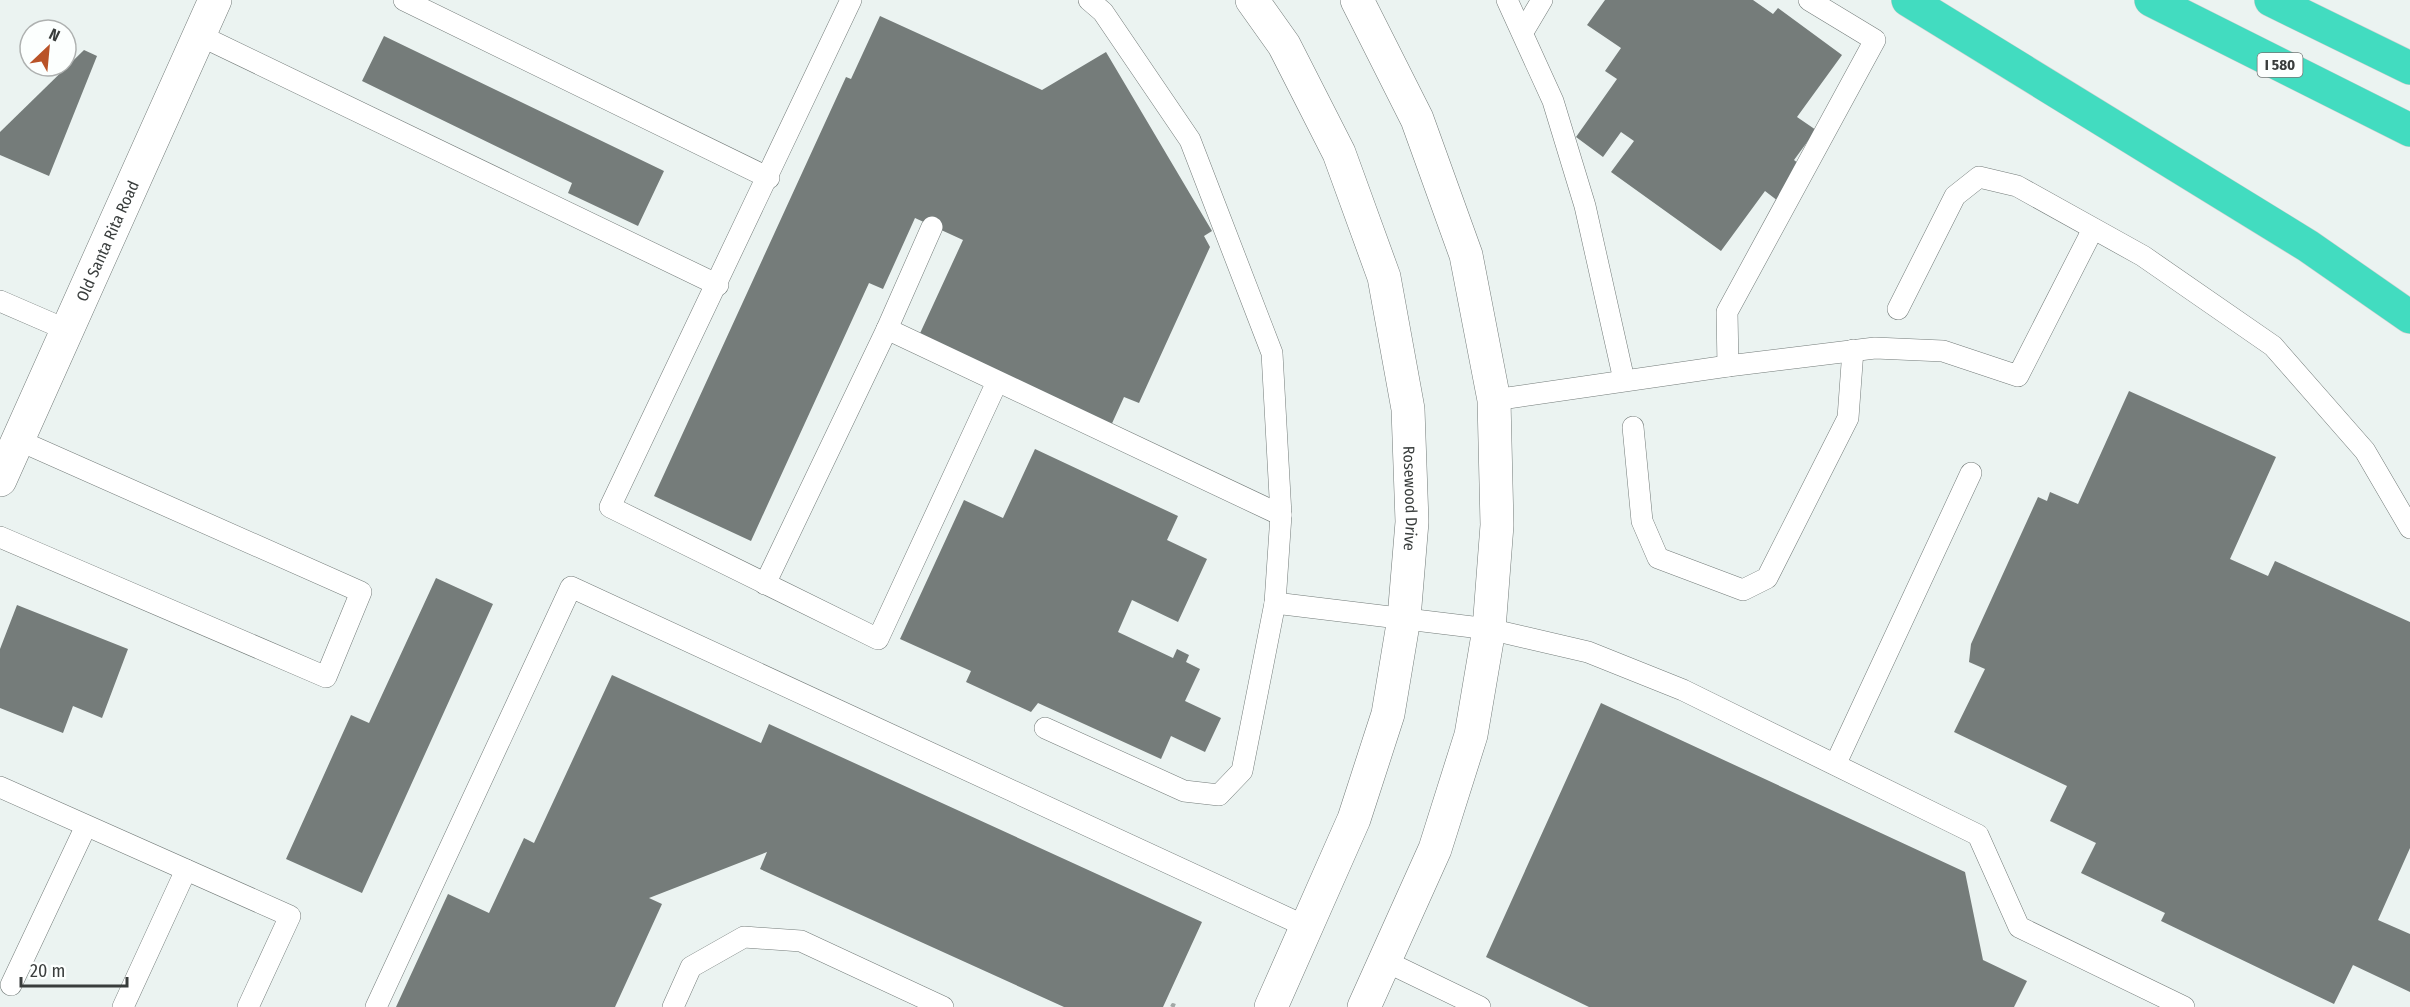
<svg xmlns="http://www.w3.org/2000/svg" width="2410" height="1007" viewBox="0 0 2410 1007" font-family="'Fira Sans Condensed',sans-serif">
<rect width="100%" height="100%" fill="#ebf3f1"/>
<g fill="#757c7a">
<polygon points="1605,0 1753,0 1773,14 1778,8 1842,55 1797,117 1816,130 1794,160 1803,167 1778,201 1765,191 1721,251 1611,172 1634,141 1621,132 1603,157 1576,137 1617,79 1605,71 1621,48 1587,25"/>
<polygon points="880,16 1042,90 1106,52 1212,231 1204,236 1210,247 1139,403 1124,397 1109,430 916,342 963,240 915,218 883,289 869,283 751,541 654,496 846,77 851,79"/>
<polygon points="384,36 664,171 638,226 568,193 572,183 362,81"/>
<polygon points="84,50 97,56 49,176 0,155 0,132"/>
<polygon points="2129,391 2276,457 2230,559 2268,576 2275,561 2410,622 2410,848 2378,920 2410,934 2410,992 2353,965 2334,1004 2161,921 2165,913 2081,873 2096,843 2050,821 2067,786 1954,732 1985,669 1969,662 1971,644 2038,497 2047,501 2050,492 2078,504"/>
<polygon points="1035,449 1178,516 1167,540 1207,559 1178,622 1132,600 1118,632 1173,658 1177,649 1189,655 1186,662 1200,669 1185,701 1221,718 1205,752 1171,736 1161,759 1038,703 1031,712 966,682 971,671 900,639 964,500 1003,518"/>
<polygon points="436,578 493,604 362,893 286,859 351,715 369,723"/>
<polygon points="17,605 128,649 102,718 73,706 63,733 0,708 0,649"/>
<polygon points="612,675 761,743 769,724 1202,922 1163,1007 1064,1007 760,869 767,852 649,898 662,904 615,1007 396,1007 448,894 489,913 524,838 534,843"/>
<polygon points="1601,703 1965,872 1983,960 2027,981 2014,1007 1589,1007 1486,957"/>
</g>
<g fill="none" stroke-linecap="round" stroke-linejoin="round">
<defs>
<g id="service">
<polyline points="404,0 769,178"/>
<polyline points="851,0 610,507 878,639 997,382"/>
<polyline points="1507,0 1553,101 1585,206 1624,380"/>
<polyline points="1523,32 1542,0"/>
<polyline points="199,35 718,285"/>
<polyline points="932,227 887,329 1281,515"/>
<polyline points="0,301 67,330"/>
<polyline points="1898,309 1955,196 1979,177 2017,186 2143,256 2273,346 2365,451 2410,528"/>
<polyline points="1728,366 1727,312 1875,40 1809,0"/>
<polyline points="1494,400 1728,366 1875,348 1943,351 2018,376 2093,229"/>
<polyline points="1633,427 1642,521 1658,558 1743,590 1767,578 1848,418 1853,350"/>
<polyline points="0,537 326,677 361,592 18,440"/>
<polyline points="765,584 887,329"/>
<polyline points="1275,603 1489,629 1588,652 1683,690 1978,835 2019,927 2184,1007"/>
<polyline points="1045,728 1184,791 1219,795 1242,771 1275,603 1281,515 1272,353 1190,140 1103,12 1089,0"/>
<polyline points="1836,763 1971,473"/>
<polyline points="0,787 290,916 248,1007"/>
<polyline points="1385,961 1480,1007"/>
<polyline points="11,985 86,826"/>
<polyline points="123,1007 186,870"/>
<polyline points="376,1007 571,587 1307,927"/>
<polyline points="673,1007 691,967 744,937 801,941 943,1007"/>
</g>
<g id="minor">
<path id="s1" d="M1252 0 1284 45 1339 153 1384 277 1408 409 1412 522 1404 618 1388 714 1354 819 1271 1007"/>
<polyline points="1357,0 1417,119 1466,255 1494,400 1497,525 1489,629 1471,735 1435,849 1364,1007"/>
<path id="s2" d="M0 480 215 0"/>
</g>
<g id="motorway">
<polyline points="1908,0 2308,246 2410,317"/>
<polyline points="2151,0 2410,130"/>
<polyline points="2271,0 2410,68"/>
</g>
</defs>
<use href="#service" stroke="#737b79" stroke-width="22"/>
<use href="#minor" stroke="#737b79" stroke-width="34"/>
<use href="#motorway" stroke="#cfd0d0" stroke-width="34"/>
<polyline stroke="#a1a8a6" stroke-width="4" stroke-dasharray="4.5 4.5" stroke-linecap="butt" points="1172,1007 1173,1005 1178,1007"/>
<use href="#service" stroke="#fff" stroke-width="21"/>
<use href="#minor" stroke="#fff" stroke-width="33"/>
<use href="#motorway" stroke="#42dcc0" stroke-width="33"/>
</g>
<g text-anchor="middle" dominant-baseline="central" stroke-width="6" stroke-linejoin="round" paint-order="stroke">
<rect fill="#fcfffe" stroke="#747776" stroke-width="1.5" x="2257.5" y="53" width="45" height="24" rx="4.5"/>
<g font-size="15" font-weight="bold" fill="#393d3c">
<text x="2280" y="65">I 580</text>
</g>
<g font-size="16" fill="#393d3c" stroke="#fcfffe">
<text stroke="none"><textPath href="#s2" startOffset="262">Old Santa Rita Road</textPath></text>
<text stroke="none"><textPath href="#s1" startOffset="532">Rosewood Drive</textPath></text>
</g>
</g>
<g transform="translate(48 48) rotate(26)"><circle r="28" fill="#fcfffe" stroke="#aeb1b0" stroke-width="1.5"/>
<path d="M0-4.5L10 22L0 15L-10 22Z" fill="#b95328"/>
<text y="-9" font-size="16" font-weight="bold" text-anchor="middle" fill="#393d3c">N</text>
</g>
<path d="M21 977v9h106v-9" fill="none" stroke="#393d3c" stroke-width="3"/>
<text x="30" y="977" font-size="18" fill="#393d3c" stroke="#fcfffe" stroke-width="4.5" paint-order="stroke">20 m</text>
</svg>
